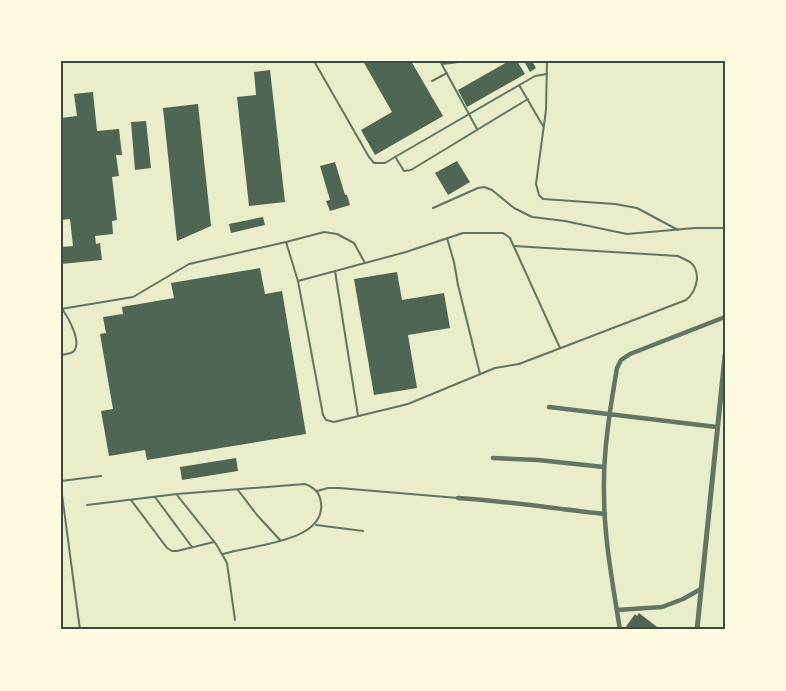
<svg xmlns="http://www.w3.org/2000/svg" width="786" height="691" viewBox="0 0 786 691" font-family="'Fira Sans',sans-serif">
<rect width="100%" height="100%" fill="#e9edc9"/>
<g fill="#4f6655">
<polygon points="363,61 411,61 443,116 375,155 361,130 392,112"/>
<polygon points="509,61 517,61 525,74 467,107 458,90"/>
<polygon points="524,61 532,61 536,68 530,72"/>
<polygon points="270,70 285,202 249,206 237,97 256,95 254,72"/>
<polygon points="93,92 97,131 119,129 122,155 116,155 119,176 112,177 117,220 112,221 113,234 95,236 96,244 100,243 102,260 61,264 61,247 73,246 70,219 61,220 61,118 77,116 74,94"/>
<polygon points="198,104 211,226 177,241 163,108"/>
<polygon points="146,121 151,168 135,170 131,122"/>
<polygon points="457,161 470,182 448,195 435,173"/>
<polygon points="335,162 345,195 347,195 350,205 330,211 326,201 330,200 320,166"/>
<polygon points="263,217 265,225 231,233 229,224"/>
<polygon points="260,268 265,294 282,291 306,434 147,460 145,450 109,456 101,411 113,409 100,334 106,333 103,317 123,314 122,307 174,298 171,283"/>
<polygon points="397,272 402,300 444,293 450,328 408,335 417,388 374,395 354,279"/>
<polygon points="236,458 238,471 182,480 180,467"/>
<polygon points="639,613 661,630 627,630 625,628 635,614 637,616"/>
</g>
<g fill="none" stroke-linecap="round" stroke-linejoin="round">
<g stroke="#617663" stroke-width="2">
<polyline points="314,61 369,157 374,163 385,163 395,157 535,76 547,74"/>
<polyline points="440,61 477,129"/>
<polyline points="547,61 546,110 536,184 539,195 543,199 615,204 637,208 678,230"/>
<polyline points="442,64 468,61"/>
<polyline points="432,81 447,73"/>
<polyline points="519,85 543,126"/>
<polyline points="396,158 404,171 411,170 528,99"/>
<polyline points="433,208 478,188 484,187 492,190 514,208 532,217 565,221 627,234 695,228 725,228"/>
<polyline points="447,238 454,262 458,285 480,374"/>
<path d="M286 242 298 281 323 415 326 420 334 422 408 404 495 368 519 364 686 300C697 291 702 272 690 262 686 260 682 258 678 256L514 246"/>
<polyline points="335,271 358,416"/>
<polyline points="298,281 406,252 463,233 503,233 510,238 560,348"/>
<polyline points="61,309 133,297 189,264 286,242 324,232 337,234 354,243 365,263"/>
<path d="M61 355C65 354 70 354 73 352 83 343 68 317 62 309"/>
<polyline points="61,481 101,476"/>
<polyline points="61,487 80,630"/>
<polyline points="238,490 257,515 280,540"/>
<polyline points="317,491 328,488 339,488 458,498"/>
<polyline points="177,495 216,544 227,563 235,620"/>
<polyline points="155,497 192,547"/>
<polyline points="131,500 167,548 172,551 177,551 214,542"/>
<path d="M87 505 177 494 305 484C314 487 320 492 321 503 326 543 249 545 223 554"/>
<polyline points="316,525 363,531"/>
</g>
<g stroke="#617663" stroke-width="4.5">
<polyline points="549,407 717,427"/>
<polyline points="493,458 538,460 604,467"/>
<path d="M458 498C507 501 556 509 605 514"/>
<polyline points="617,610 662,607 683,599 701,589"/>
<path d="M620 630C613 585 604 539 604 493 603 452 610 409 617 368L621 360 630 354 725 317"/>
</g>
<polyline stroke="#617663" stroke-width="5" points="697,630 725,355"/>
</g>
<rect width="786" height="691" fill="none" stroke="#fefae0" stroke-width="125"/>
<rect x="62" y="62" width="662" height="566" fill="none" stroke="#344e41" stroke-width="2"/>
</svg>
